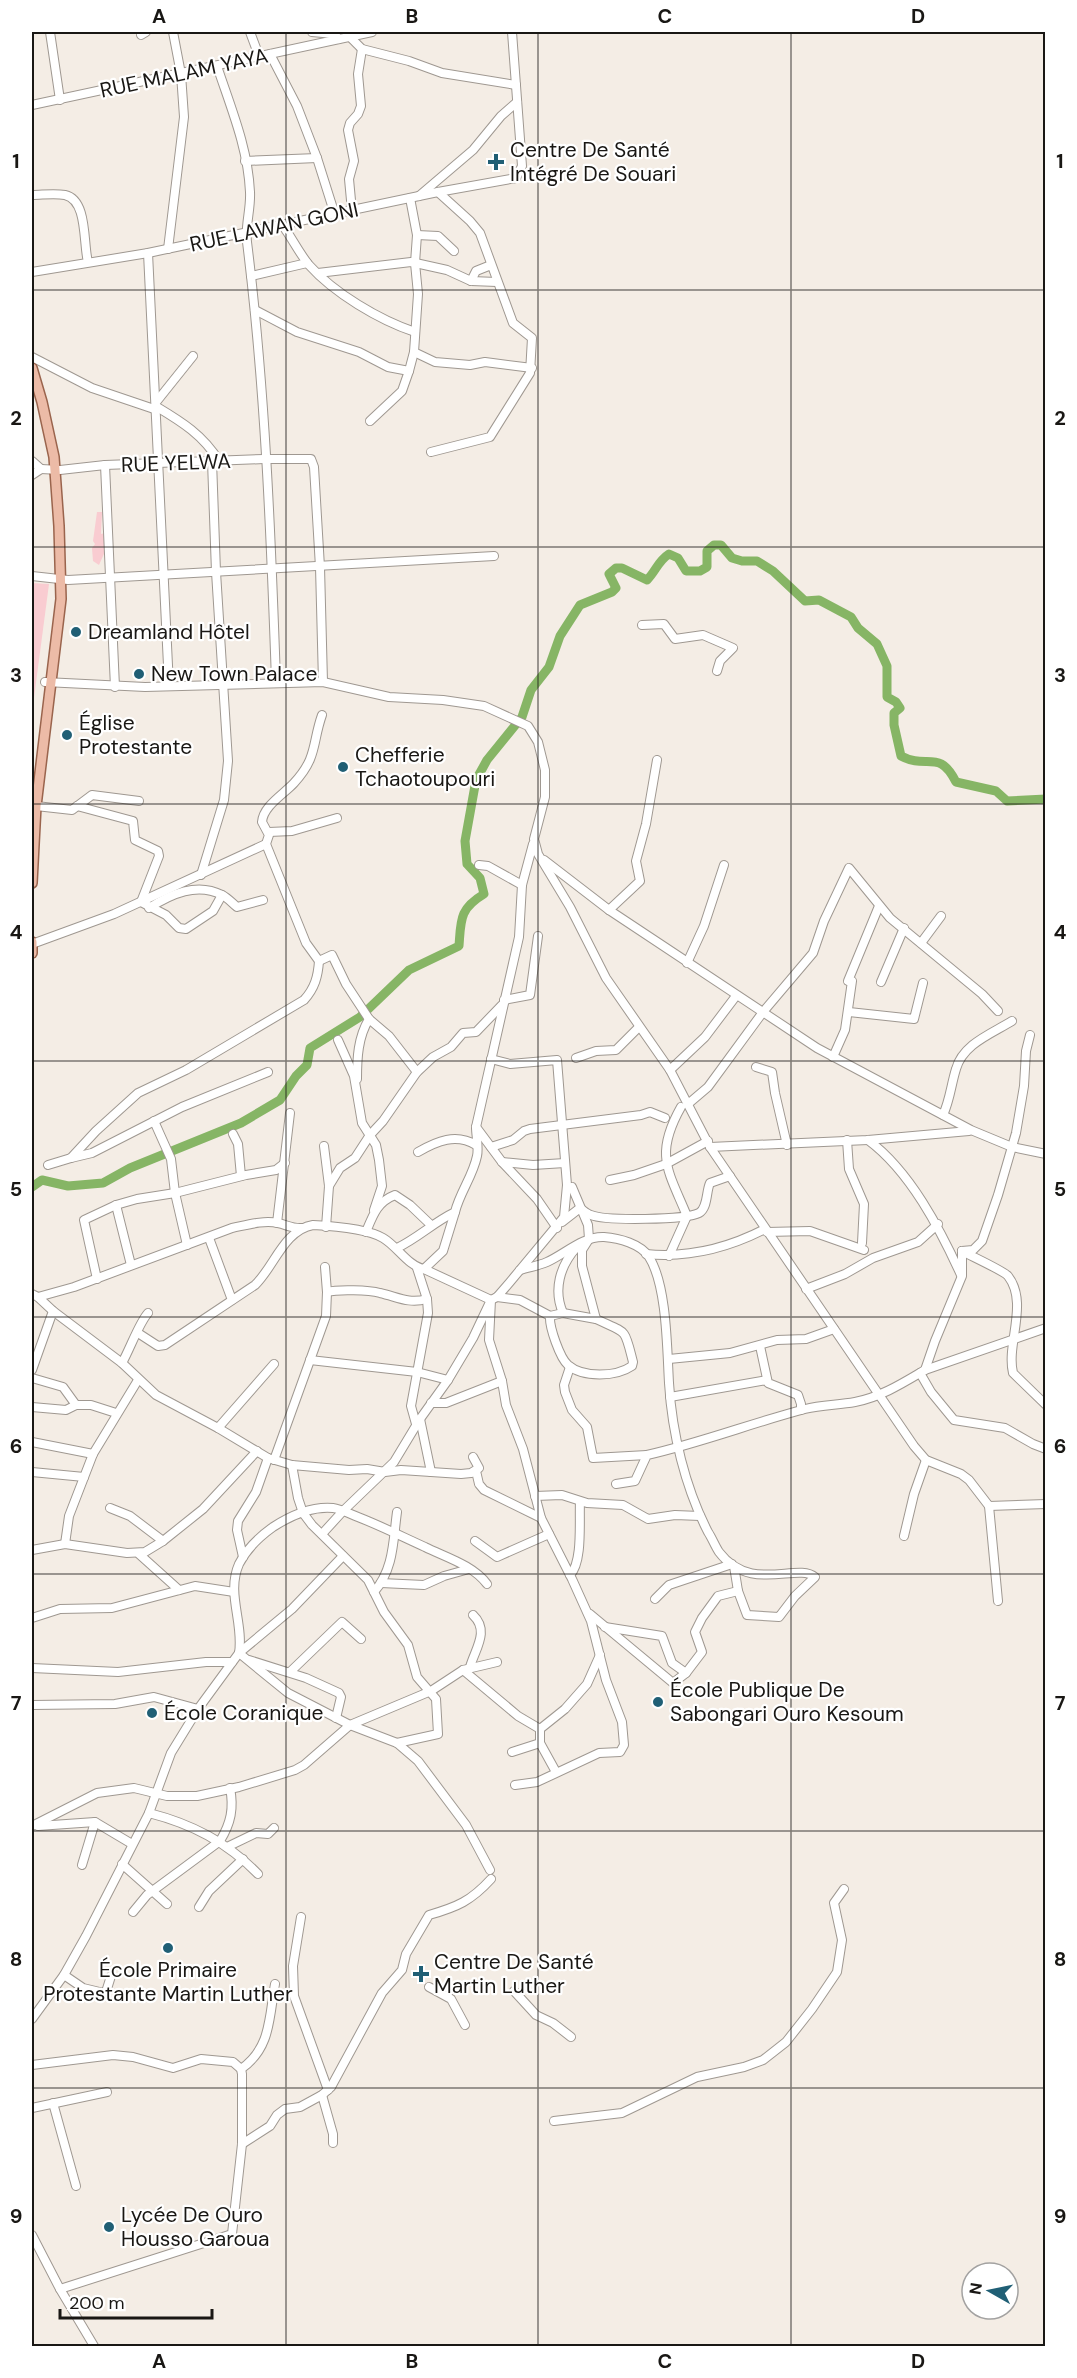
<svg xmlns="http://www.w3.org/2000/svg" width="1077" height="2378" viewBox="0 0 1077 2378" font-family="'DM Sans',sans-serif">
<rect width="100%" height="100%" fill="#f4ede5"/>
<g fill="#f9ccd1">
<polygon points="97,512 102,512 101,534 105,533 107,547 99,565 93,561 92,548 95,544 93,541"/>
<polygon points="32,583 49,584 32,713"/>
</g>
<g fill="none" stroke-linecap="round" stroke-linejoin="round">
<path stroke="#86b565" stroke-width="9" d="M32 1187 42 1180 68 1186 103 1183 130 1168 241 1123 280 1100 296 1076 307 1065 310 1048 360 1017 409 970 459 946C461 920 459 909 484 894L480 878 467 864 465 841 476 780 487 760 522 717 531 690 549 667 560 636 580 605 612 592 616 588 609 574 616 568H622L647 580C656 571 658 561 669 554L678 558 686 571H700L707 567V551L714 545H721L732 558 742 561H757L773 571 805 601 819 600 851 617 858 628 877 644 887 666V697L896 702 900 708 894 713V725L901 756C927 770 939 748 956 782L996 791 1007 801 1046 799"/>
<defs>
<g id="minor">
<polyline points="50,32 60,100"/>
<polyline points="250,32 259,56"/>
<polyline points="312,32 334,34 339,39"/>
<polyline points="141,35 146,32"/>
<polyline points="349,36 362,49 409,61 442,73 516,85"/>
<polyline points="270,54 297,106 317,158 335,215"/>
<path d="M217 66C231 108 248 148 250 192 251 209 245 225 247 242 265 386 271 536 276 681"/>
<polyline points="32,105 372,32"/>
<polyline points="245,161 317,158"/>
<path d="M32 195C42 195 54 193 65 195 88 200 83 244 88 262"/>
<polyline points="419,196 473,150 501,116 517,102"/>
<polyline points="410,198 417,235 415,263 418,294 414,352 435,362 470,365 485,362 532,368"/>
<polyline points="352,211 349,179 354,161 348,130 350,123 358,114 361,106 358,74 362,49"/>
<path d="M283 226C292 238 299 253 309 265 334 293 379 320 415 332"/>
<polyline points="417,235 438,236 454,251"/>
<polyline points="168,249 184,117 181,74 173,32"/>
<polyline points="148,253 169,686"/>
<polyline points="32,272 148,253 438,192 516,178 522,166 512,32"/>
<polyline points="318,273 411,262 447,270 471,281 497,282"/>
<polyline points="251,276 307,263"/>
<polyline points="471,281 476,271 491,265"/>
<polyline points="255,310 297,332 359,352 388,367 409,371 402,391 370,421"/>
<polyline points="32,357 92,388 157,410"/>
<polyline points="409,371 414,352"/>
<polyline points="157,401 193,356"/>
<path d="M157 407C182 422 203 435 219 461"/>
<polyline points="431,452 490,437 530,373 532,338 513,323 480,233 470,221 438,192"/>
<polyline points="32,461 41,469"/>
<polyline points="105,465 115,687"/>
<polyline points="41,469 60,470 105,465 264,459 311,459 314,467 320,567 323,682"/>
<polyline points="32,475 41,469"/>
<polyline points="32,576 68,580 494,556"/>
<polyline points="642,625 664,624 675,639 703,635 733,648 720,661 717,671"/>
<polyline points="45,682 145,687 323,682 389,697 443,700 484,706 528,726 538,742 545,770 545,797 534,839 538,854 570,907 606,978 670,1070 710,1147 914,1446 926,1460 961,1474 969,1480 989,1506 1046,1504"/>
<path d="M322 715C312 743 318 757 294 783 284 794 263 806 262 822L269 835 266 844 306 943 319 961 332 955 346 984 369 1019 389 1036 417 1072"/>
<polyline points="36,806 72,810 92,795 139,801"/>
<polyline points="77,806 133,821 135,840 158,851 159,856 141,902 166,915 179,928 186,929 213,911 222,895"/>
<polyline points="269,832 292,831 337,818"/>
<polyline points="544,860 609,910 817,1048 971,1130 1012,1147 1046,1154"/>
<polyline points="479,865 488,866 522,885"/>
<polyline points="201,875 224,800 228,761 216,572 212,461"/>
<path d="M149 908C171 894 197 882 222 895 228 898 232 903 237 907L263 900"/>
<polyline points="609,910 640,881 636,861 646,824 657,760"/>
<polyline points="921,943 941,916"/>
<polyline points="32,944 114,914 266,844"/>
<polyline points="687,963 704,926 724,865"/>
<polyline points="848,981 879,906"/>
<polyline points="881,982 904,928"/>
<polyline points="504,1000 530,995 538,936"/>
<polyline points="849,1012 914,1019 923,983"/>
<polyline points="338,1040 354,1076 362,1123 376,1145 379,1160 382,1186 374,1210"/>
<polyline points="833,1057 845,1030 852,981"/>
<polyline points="576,1058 596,1051 616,1050 639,1027"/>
<polyline points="756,1067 772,1072 775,1093 787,1145"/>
<polyline points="670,1070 705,1037 736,996"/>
<path d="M357 1079C357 1058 358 1037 369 1019"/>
<polyline points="688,1104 708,1087 763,1012 813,953 824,921 849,868 890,918 982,994 998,1011"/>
<path d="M943 1115C950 1100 951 1085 956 1069 963 1044 991 1034 1012 1021"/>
<polyline points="154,1121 171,1159 175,1193 187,1245"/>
<polyline points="476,1127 502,1162 537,1199 557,1228"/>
<polyline points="233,1134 238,1144 241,1176"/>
<polyline points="847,1140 849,1169 864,1204 862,1243"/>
<path d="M868 1140C910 1171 940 1229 961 1275"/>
<polyline points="324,1146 329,1186 326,1227"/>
<polyline points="491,1147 513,1140 524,1131 530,1129 641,1115 650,1112 665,1118"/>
<polyline points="710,1147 868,1140 969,1131"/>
<path d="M418 1152C437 1141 456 1133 476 1145"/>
<polyline points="71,1158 92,1153 182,1107 268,1072"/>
<polyline points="502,1162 533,1165 565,1163"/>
<path d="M48 1165 71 1158 96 1131 138 1093 186 1070 304 1000C315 988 318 976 319 961"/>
<polyline points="610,1180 634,1175 666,1164 708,1141"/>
<polyline points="329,1186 340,1168 355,1158 370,1135 383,1121 417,1072 433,1057 451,1047 463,1033 476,1032 502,1005"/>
<polyline points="116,1205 131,1265"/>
<path d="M562 1222 580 1208C583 1210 587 1214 591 1215 605 1221 686 1220 699 1213 708 1208 706 1191 710 1183L730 1176"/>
<polyline points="277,1223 290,1113"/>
<path d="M366 1232C373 1215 377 1202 395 1195L410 1205 431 1225"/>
<polyline points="767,1232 810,1231 864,1250"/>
<polyline points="209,1238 232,1300"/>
<path d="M397 1248C418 1238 434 1222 455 1212 460 1192 473 1176 477 1156 479 1147 476 1136 476 1127L519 937 522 885 533 844"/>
<polyline points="962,1251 973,1250 982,1241 998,1195 1016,1133 1024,1086 1026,1051 1030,1035"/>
<path d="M962 1251C971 1256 1004 1271 1008 1276 1029 1303 1006 1344 1013 1373L1046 1405"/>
<path d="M646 1254C687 1258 728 1248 765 1229"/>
<path d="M669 1256 687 1216C668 1170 654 1155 681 1107"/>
<polyline points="424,1269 443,1251 455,1212"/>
<path d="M520 1270C529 1267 538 1266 547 1262 565 1254 583 1236 604 1237 619 1238 641 1244 649 1257 667 1285 667 1349 669 1383 672 1433 685 1487 708 1532 712 1538 715 1546 719 1552 751 1594 797 1562 815 1577L795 1596 779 1617 747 1615 738 1591 734 1566"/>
<polyline points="97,1279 84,1220 116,1205 137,1199 175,1193 246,1175 276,1170 285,1163"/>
<polyline points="806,1289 845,1274 873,1258 918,1242 938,1224"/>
<path d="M327 1292C338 1289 369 1290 380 1293 398 1297 408 1304 427 1299"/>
<polyline points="32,1294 38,1297 53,1311 122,1363 156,1395 218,1428 268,1458 292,1465 349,1470 367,1469 385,1472 401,1470 461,1474 471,1473 479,1468 473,1457"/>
<path d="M38 1297 74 1287 232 1228C247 1225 263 1220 278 1223 287 1225 293 1229 302 1228"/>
<polyline points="497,1297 520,1300 550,1316"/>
<path d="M563 1313C553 1290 560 1266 576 1248"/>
<path d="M550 1316C549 1327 560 1358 568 1365 583 1378 616 1377 632 1366L633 1362C624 1327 628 1334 596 1319L582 1266V1250L589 1239 588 1225 572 1187"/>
<polyline points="550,1316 563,1313 596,1319"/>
<path d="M138 1333 158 1346 165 1345 255 1285C274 1267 284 1230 313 1225 332 1226 368 1229 383 1238 397 1246 408 1266 424 1269L491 1300 489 1340 502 1381 506 1405 523 1449 541 1518 572 1579 591 1621 606 1680 622 1722 624 1745 620 1752 599 1753 537 1782 515 1785"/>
<polyline points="760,1346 768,1383 798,1395 801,1404 801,1410"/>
<polyline points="669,1359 730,1353 777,1340 806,1339 834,1329"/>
<polyline points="310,1360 417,1372 448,1380"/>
<path d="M122 1363C130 1349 139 1323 148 1313"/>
<polyline points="570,1367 564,1385 565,1392 572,1410 587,1427 593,1458 647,1455"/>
<polyline points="32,1370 53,1311"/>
<polyline points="925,1370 1046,1328"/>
<polyline points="920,1373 931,1392 954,1420 1005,1428 1033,1444 1046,1449"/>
<polyline points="32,1378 63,1387 76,1405"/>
<polyline points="670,1397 767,1380"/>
<polyline points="431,1403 446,1403 502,1381"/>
<polyline points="32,1407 66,1410 76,1405 91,1405 116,1413"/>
<polyline points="420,1419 431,1472"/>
<polyline points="416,1424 411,1406 428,1313 427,1299 417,1268"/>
<polyline points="218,1428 274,1364"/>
<polyline points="32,1442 93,1454"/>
<polyline points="274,1460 326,1316 327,1292 325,1267"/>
<polyline points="292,1465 298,1498 303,1513 312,1525 368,1580 384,1612 408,1645 417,1677 436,1699 438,1734 397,1743"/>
<polyline points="476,1471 479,1484 484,1490 541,1518"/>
<polyline points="32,1472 84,1477"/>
<path d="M616 1484 635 1481 647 1455C700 1443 752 1423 805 1409 821 1405 838 1405 855 1402 881 1397 903 1383 925 1370L935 1341 962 1276V1251"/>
<polyline points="535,1496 562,1495 587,1503 623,1505 648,1519 675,1515 700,1516"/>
<polyline points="989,1506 998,1601"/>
<polyline points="110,1508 130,1516 163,1541"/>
<polyline points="322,1534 343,1511 394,1462 420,1419 448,1380 473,1338 491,1300 497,1297 510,1282 564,1217 567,1185 557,1060 510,1064 491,1059"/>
<polyline points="904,1536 914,1494 926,1460"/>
<polyline points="475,1541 497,1557 549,1534"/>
<polyline points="65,1544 69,1516 93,1454 138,1380"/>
<polyline points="32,1550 65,1544 127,1553 145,1552 163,1541 203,1509 257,1451"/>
<polyline points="139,1554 179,1590"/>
<polyline points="243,1557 237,1530 238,1521 256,1492 268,1458"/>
<path d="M570 1575C583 1562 579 1521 580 1502"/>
<polyline points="381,1583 424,1585 444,1576 469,1569"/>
<path d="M374 1592C394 1569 393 1541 397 1512"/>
<polyline points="655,1599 669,1585 732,1564"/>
<polyline points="590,1614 673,1683 686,1673 702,1652 695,1632 702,1618 718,1596 738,1591"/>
<polyline points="32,1618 60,1609 112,1608 195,1586 234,1592"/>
<polyline points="605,1627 662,1636 672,1663 686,1673"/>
<path d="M239 1653C244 1623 226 1593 239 1564 247 1548 259 1537 273 1527 290 1516 311 1506 333 1508 341 1509 350 1514 358 1517 381 1526 403 1537 425 1547 445 1557 473 1565 487 1584"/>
<polyline points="239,1653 288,1693 350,1725 397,1743 418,1761 466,1825 490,1870"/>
<polyline points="249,1660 306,1678 339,1693 341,1697 336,1718"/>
<path d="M470 1667C475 1649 490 1631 473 1615"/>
<polyline points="32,1668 118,1672 206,1662 232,1662"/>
<polyline points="463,1670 518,1716 540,1729"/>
<polyline points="290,1672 342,1622 361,1639"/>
<polyline points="32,1705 115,1704 154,1697 198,1709"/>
<polyline points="512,1752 540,1743"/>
<polyline points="556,1772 540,1743 540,1729 565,1709 587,1684 600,1655"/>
<path d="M149 1813C192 1824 227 1842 258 1874"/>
<polyline points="32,1826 97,1793 134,1788 167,1796 197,1796 239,1787 295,1770 304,1765 350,1725 431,1691 463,1670 497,1662"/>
<polyline points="38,1826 95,1822 132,1844"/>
<polyline points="227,1847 256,1833 268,1834 274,1828"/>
<polyline points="122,1864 167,1904"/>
<polyline points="82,1865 95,1822"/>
<polyline points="199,1907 209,1891 243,1859"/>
<path d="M133 1912 147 1895 220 1841C231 1823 234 1808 230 1788"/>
<polyline points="301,1917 293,1966 294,1996 328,2090"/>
<polyline points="64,1975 83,1988 104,1993 106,1992 111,1976"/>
<polyline points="429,1987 451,1999 465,2025"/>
<polyline points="514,1991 536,2015 553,2023 571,2037"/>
<polyline points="32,2019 64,1975 86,1936 149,1813 171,1753 198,1709 239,1653 292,1609 343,1556"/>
<polyline points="32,2065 113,2055 133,2057 173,2068 201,2059 233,2062 241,2069 242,2074 242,2144 232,2234 60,2289"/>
<path d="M241 2069C271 2048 269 2018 275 1984"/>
<polyline points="322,2095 333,2134 333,2143"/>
<polyline points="53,2103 76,2186"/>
<polyline points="32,2108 107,2092"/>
<polyline points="554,2121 622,2113 697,2077 744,2067 763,2060 786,2042 812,2009 837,1972 842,1940 834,1903 844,1889"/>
<path d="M242 2144 270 2126 277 2115 285 2109 300 2107 322 2095 331 2087 382 1993 402 1970 406 1954 429 1915C457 1907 471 1901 491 1879"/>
<polyline points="32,2235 60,2289 94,2346"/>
</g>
<g id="major">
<polyline points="32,368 42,402 54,457 59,526 61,599 36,806 32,883"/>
<polyline points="32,942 32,953"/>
</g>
</defs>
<use href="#minor" stroke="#9f9891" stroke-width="10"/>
<use href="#major" stroke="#9a644d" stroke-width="12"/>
<use href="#minor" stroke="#fff" stroke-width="8"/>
<use href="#major" stroke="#ecbba7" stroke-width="9"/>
</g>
<path fill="none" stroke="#191714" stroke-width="1.5" stroke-opacity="0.55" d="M286 32V2346M538 32V2346M791 32V2346M32 290H1046M32 547H1046M32 804H1046M32 1061H1046M32 1317H1046M32 1574H1046M32 1831H1046M32 2088H1046"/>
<g fill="#205f75" stroke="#fff" stroke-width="2">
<path d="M493 153h6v6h6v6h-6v6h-6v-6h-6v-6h6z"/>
<circle cx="76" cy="632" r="6"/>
<circle cx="139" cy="674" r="6"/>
<circle cx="67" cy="735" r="6"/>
<circle cx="343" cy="767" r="6"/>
<circle cx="658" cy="1702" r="6"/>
<circle cx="152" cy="1713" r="6"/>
<circle cx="168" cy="1948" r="6"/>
<path d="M418 1965h6v6h6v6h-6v6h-6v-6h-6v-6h6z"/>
<circle cx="109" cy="2227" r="6"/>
</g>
<g text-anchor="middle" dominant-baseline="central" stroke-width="4.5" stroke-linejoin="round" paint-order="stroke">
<g font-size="21" fill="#191714" stroke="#fff">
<text transform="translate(184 73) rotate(-12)">RUE MALAM YAYA</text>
<text transform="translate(274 227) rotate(-12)">RUE LAWAN GONI</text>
<text transform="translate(176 463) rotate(-2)">RUE YELWA</text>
</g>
<g font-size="21" fill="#191714" stroke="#fff" text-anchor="start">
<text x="510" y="150">Centre De Santé<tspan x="510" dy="24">Intégré De Souari</tspan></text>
<text x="88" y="632">Dreamland Hôtel</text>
<text x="151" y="674">New Town Palace</text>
<text x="79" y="723">Église<tspan x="79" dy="24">Protestante</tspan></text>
<text x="355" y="755">Chefferie<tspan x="355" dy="24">Tchaotoupouri</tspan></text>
<text x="670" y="1690">École Publique De<tspan x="670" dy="24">Sabongari Ouro Kesoum</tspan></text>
<text x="164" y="1713">École Coranique</text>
<text x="434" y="1962">Centre De Santé<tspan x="434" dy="24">Martin Luther</tspan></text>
<text x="168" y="1970" text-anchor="middle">École Primaire<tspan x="168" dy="24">Protestante Martin Luther</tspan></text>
<text x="121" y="2215">Lycée De Ouro<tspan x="121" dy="24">Housso Garoua</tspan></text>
</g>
</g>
<rect width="1077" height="2378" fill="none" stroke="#ffffff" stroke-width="66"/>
<g transform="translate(990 2291) rotate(279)"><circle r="28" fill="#ffffff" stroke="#a3a2a1" stroke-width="1.5"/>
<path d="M0-4.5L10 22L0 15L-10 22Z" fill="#205f75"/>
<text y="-9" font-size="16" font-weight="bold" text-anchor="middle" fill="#191714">N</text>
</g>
<path d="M60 2309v9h152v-9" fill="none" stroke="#191714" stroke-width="3"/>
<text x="69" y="2309" font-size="18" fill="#191714" stroke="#ffffff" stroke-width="4.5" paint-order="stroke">200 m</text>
<rect x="33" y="33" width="1011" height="2312" fill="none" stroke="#191714" stroke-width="2"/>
<g font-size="20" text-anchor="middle" font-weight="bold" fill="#191714">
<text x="159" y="23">A</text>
<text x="412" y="23">B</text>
<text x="665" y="23">C</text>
<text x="918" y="23">D</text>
<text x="16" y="168">1</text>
<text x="1060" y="168">1</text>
<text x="16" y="425">2</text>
<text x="1060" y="425">2</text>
<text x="16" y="682">3</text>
<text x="1060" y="682">3</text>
<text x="16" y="939">4</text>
<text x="1060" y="939">4</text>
<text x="16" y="1196">5</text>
<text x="1060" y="1196">5</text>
<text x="16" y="1453">6</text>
<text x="1060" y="1453">6</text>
<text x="16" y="1710">7</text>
<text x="1060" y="1710">7</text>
<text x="16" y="1966">8</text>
<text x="1060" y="1966">8</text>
<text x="16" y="2223">9</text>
<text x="1060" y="2223">9</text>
<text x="159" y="2368">A</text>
<text x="412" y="2368">B</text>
<text x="665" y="2368">C</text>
<text x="918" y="2368">D</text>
</g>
</svg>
